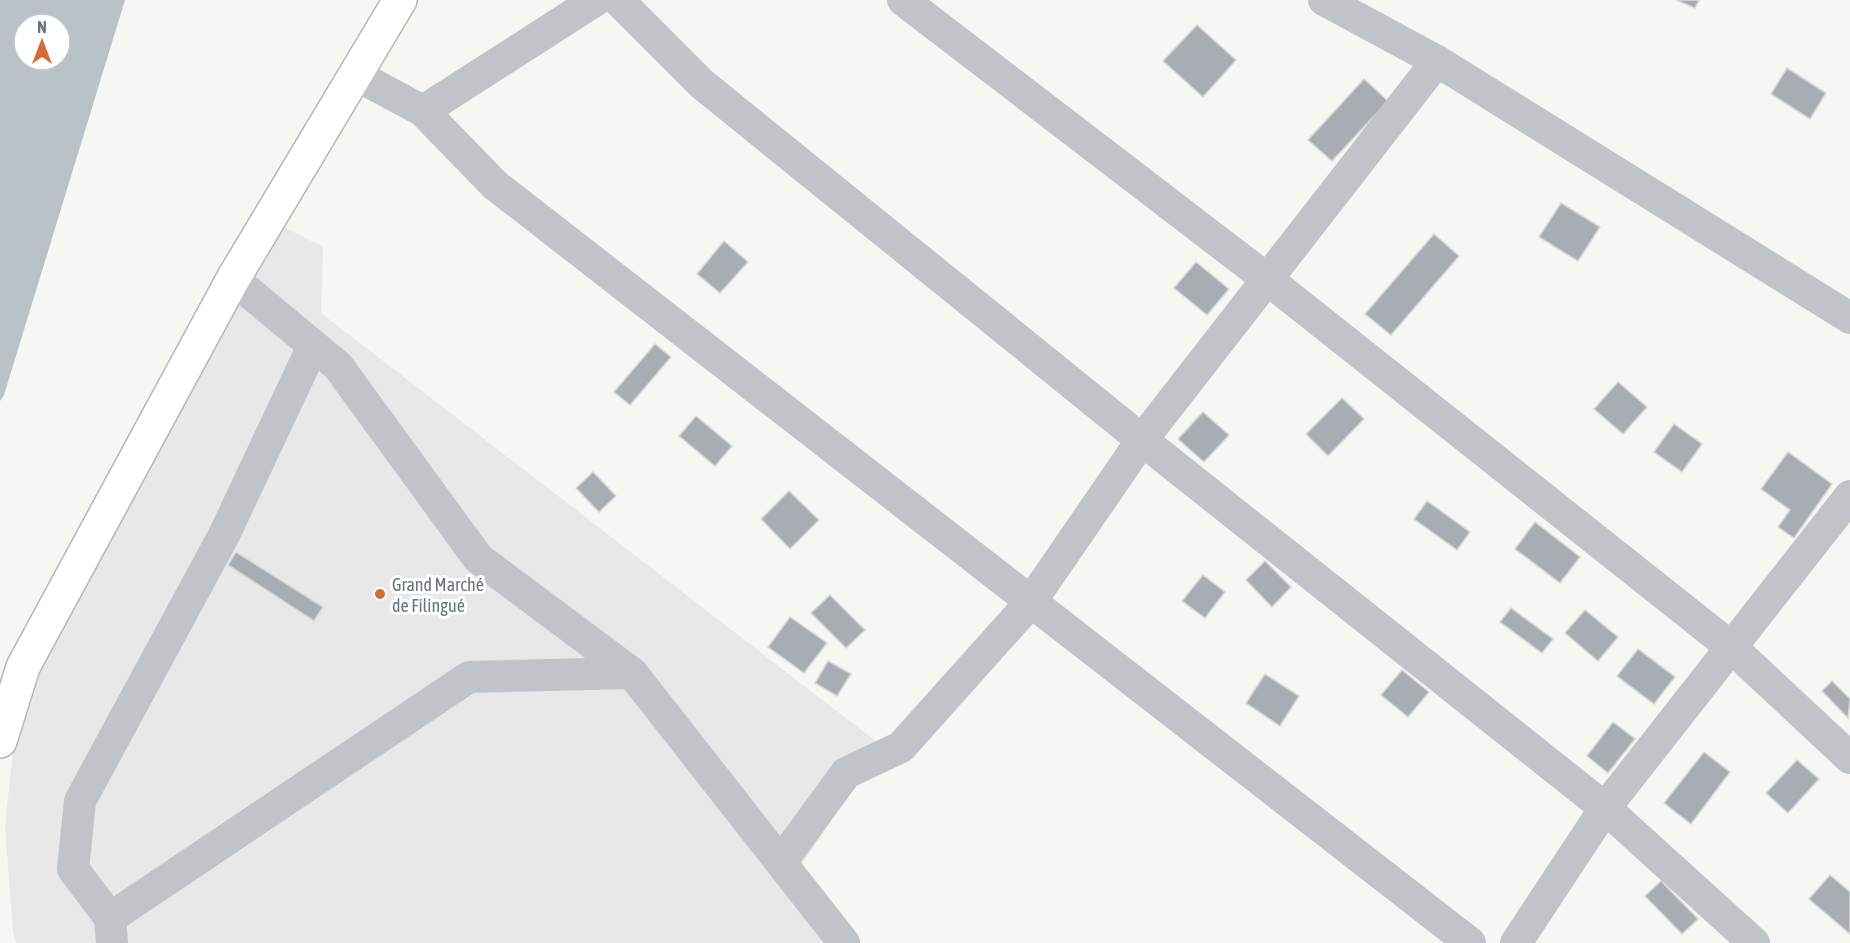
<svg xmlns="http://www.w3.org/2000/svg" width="1850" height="943" viewBox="0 0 1850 943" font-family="'Asap Condensed',sans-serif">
<rect width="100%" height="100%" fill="#f6f6f3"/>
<polygon fill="#e7e8e7" points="276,223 323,247 321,313 882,746 787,886 825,933 820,943 16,943 13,932 5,827 13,750 34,672"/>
<path fill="#b9c2c7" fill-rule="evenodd" d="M0 0H125L4 395 0 401ZM24 24H60V60H24Z"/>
<g fill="#a8adb3" stroke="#d7d8d6" stroke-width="1.5">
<polygon points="1676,0 1699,0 1695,8"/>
<polygon points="1197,25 1236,60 1203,97 1163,61"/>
<polygon points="1787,68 1826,93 1810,119 1771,94"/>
<polygon points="1364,79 1388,101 1332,161 1308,140"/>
<polygon points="1561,203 1600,227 1578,261 1539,237"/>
<polygon points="1434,234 1459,256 1391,335 1365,314"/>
<polygon points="724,241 748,262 720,293 697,274"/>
<polygon points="1196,262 1229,289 1207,315 1174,288"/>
<polygon points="655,344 671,357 630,405 614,392"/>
<polygon points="1618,382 1647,407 1623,434 1594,409"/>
<polygon points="1342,398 1364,419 1328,456 1306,434"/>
<polygon points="1203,412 1229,435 1204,462 1178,439"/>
<polygon points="696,416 732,446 715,466 679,436"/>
<polygon points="1674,424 1702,444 1682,472 1654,452"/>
<polygon points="1788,452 1832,484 1794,538 1778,527 1790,510 1761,489"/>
<polygon points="593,472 616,496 599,512 576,488"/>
<polygon points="789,491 819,520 790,549 761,519"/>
<polygon points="1427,501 1470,532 1457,550 1414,519"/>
<polygon points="1535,522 1580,557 1560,583 1515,549"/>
<polygon points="236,552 323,607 314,621 228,565"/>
<polygon points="1265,561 1291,587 1272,607 1246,580"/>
<polygon points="1203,575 1225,592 1205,618 1182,601"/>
<polygon points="830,595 865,630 846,648 811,613"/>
<polygon points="1511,608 1553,639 1542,653 1500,622"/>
<polygon points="1585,610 1618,637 1598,661 1565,633"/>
<polygon points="790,617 827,643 804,673 768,647"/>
<polygon points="1638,649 1675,677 1654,704 1617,676"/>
<polygon points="828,661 851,674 837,696 815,683"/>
<polygon points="1402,670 1429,692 1408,717 1381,695"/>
<polygon points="1265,674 1299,696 1280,726 1246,703"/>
<polygon points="1832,681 1850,699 1848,718 1822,691"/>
<polygon points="1613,722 1635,739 1608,773 1587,756"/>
<polygon points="1704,752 1730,772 1691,824 1664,803"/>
<polygon points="1797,760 1819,779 1788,813 1766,793"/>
<polygon points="1830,875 1850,892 1850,934 1809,899"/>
<polygon points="1661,881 1698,919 1682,934 1645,896"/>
</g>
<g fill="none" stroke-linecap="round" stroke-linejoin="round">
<defs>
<polyline id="major" points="0,741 23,667 233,279 400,0"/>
</defs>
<use href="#major" stroke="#b4b7bb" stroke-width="36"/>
<g stroke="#c0c3c7" stroke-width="32">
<polyline points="618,0 702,84 1142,440 1605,808 1754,943"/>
<polyline points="903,0 1267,279 1731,647 1850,758"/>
<polyline points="1324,0 1437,61 1850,318"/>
<polyline points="356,75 423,111 596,0"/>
<polyline points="423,111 495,185 1470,943"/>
<polyline points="233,279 338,366 478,558 632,673 844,943"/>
<polyline points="781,862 846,773 901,747 1030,603 1142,440 1437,61"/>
<polyline points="110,918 73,869 80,801 224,535 313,346"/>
<polyline points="112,943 110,918 469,677 632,673"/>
<polyline points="1516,943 1605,808 1850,496"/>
</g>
<use href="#major" stroke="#fff" stroke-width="33"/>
</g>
<circle fill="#d26d37" stroke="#fff" stroke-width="2" cx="380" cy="594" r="6"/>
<g text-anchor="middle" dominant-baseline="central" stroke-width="6" stroke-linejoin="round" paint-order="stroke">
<g font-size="18" fill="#687381" stroke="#fff" text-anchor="start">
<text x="392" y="584">Grand Marché<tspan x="392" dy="21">de Filingué</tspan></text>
</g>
</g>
<g transform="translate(42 42)"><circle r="28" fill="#ffffff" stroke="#c3c7cd" stroke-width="1.5"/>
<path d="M0-4.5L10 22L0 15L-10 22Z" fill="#d26d37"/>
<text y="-9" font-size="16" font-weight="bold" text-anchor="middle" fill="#687381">N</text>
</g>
</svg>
